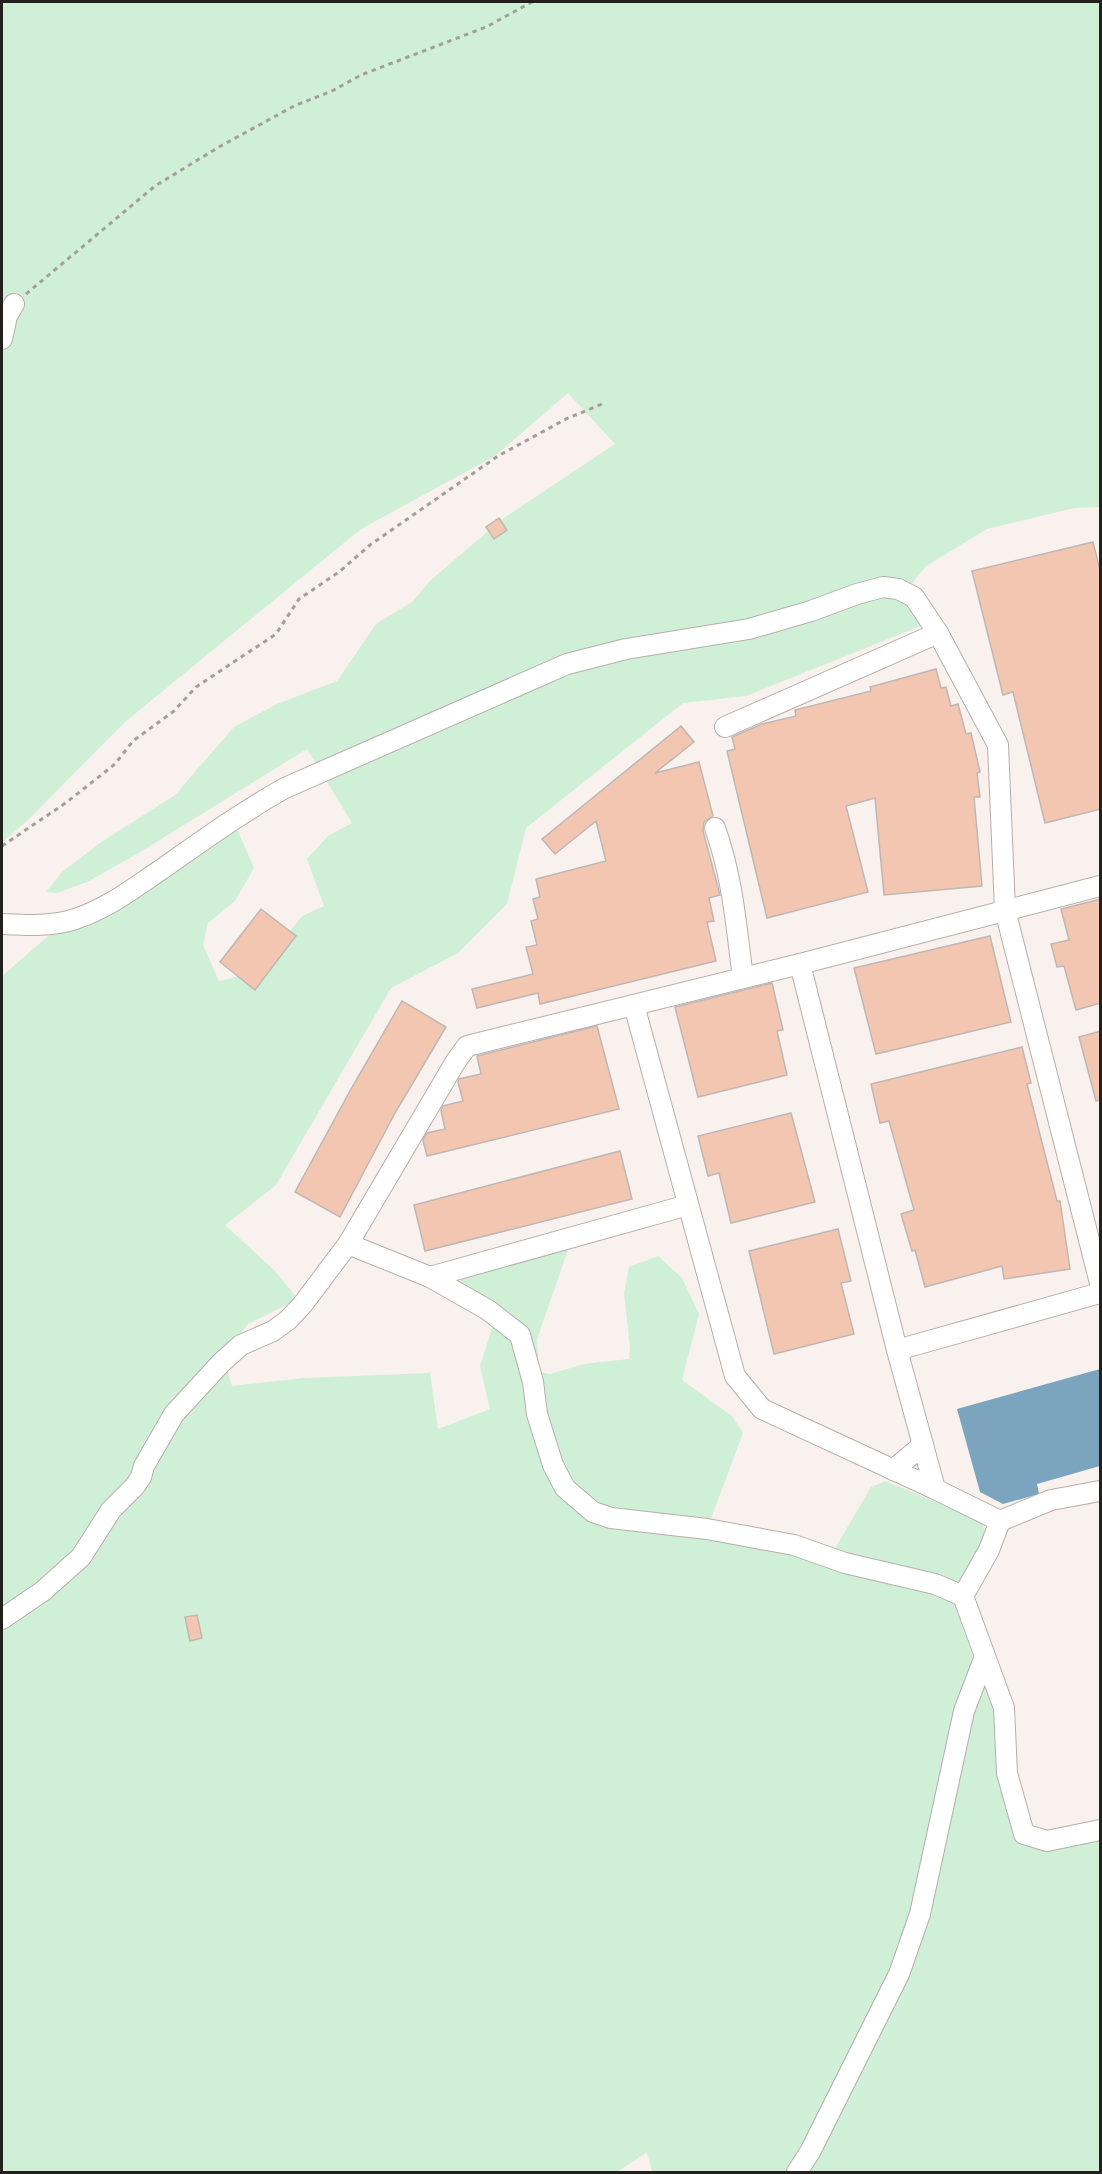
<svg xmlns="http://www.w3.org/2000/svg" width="1102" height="2174" viewBox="0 0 1102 2174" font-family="'Source Sans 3',sans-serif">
<rect width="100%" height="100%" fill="#f9f1ed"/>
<polygon fill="#cfefd7" points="2,2 1100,2 1100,507 1074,508 987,529 926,566 903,595 923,625 746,696 683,703 526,828 507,904 458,953 391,988 276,1185 225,1225 274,1270 298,1299 248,1324 223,1356 232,1386 304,1378 430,1373 438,1429 490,1409 480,1366 498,1310 444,1279 568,1250 537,1339 539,1372 550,1374 584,1364 629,1359 630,1347 624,1293 629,1267 658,1256 682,1278 699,1314 682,1380 732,1416 743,1433 706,1532 827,1562 871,1487 886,1481 982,1522 987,1539 956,1587 956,1608 976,1666 996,1709 1019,1835 1100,1835 1100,2172 652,2172 647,2152 617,2172 2,2172 2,976 60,926 237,829 254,868 235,901 208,923 203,945 219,981 244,975 271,956 302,916 324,906 307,859 328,836 352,823 307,749 137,854 87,882 57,893 46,892 62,872 100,843 175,795 234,727 277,704 337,681 376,624 412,602 431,580 501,520 615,444 568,393 495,456 361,529 125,722 27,821 2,842"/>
<polygon fill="#7ba4be" points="1100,1369 1100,1466 1037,1484 1039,1494 1003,1504 980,1492 957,1409"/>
<g fill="#f3c6b1" stroke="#bfb7b3" stroke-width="1.5">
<polygon points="499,518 507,530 494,539 486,527"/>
<polygon points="1093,542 1101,574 1101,809 1045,823 1013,692 1003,695 972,571"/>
<polygon points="936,669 941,688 946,687 951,706 958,704 966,734 971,733 980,772 977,773 980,797 974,797 982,886 884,895 875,798 846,806 868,892 767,918 727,751 735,749 732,737 762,724 796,716 795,710 871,691 870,687"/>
<polygon points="681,726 694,742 655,773 699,762 713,816 704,822 703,831 720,895 709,898 714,921 707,922 716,961 540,1004 538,993 477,1008 472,989 533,974 526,947 537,945 531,921 538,919 533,899 540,897 536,879 606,861 596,821 555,854 542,839"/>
<polygon points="1101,899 1101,1003 1076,1010 1064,966 1057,967 1051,944 1069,940 1061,909"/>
<polygon points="261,909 296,936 255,990 220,962"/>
<polygon points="990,936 1011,1022 876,1054 854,968"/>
<polygon points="772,983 783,1030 777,1031 787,1075 698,1097 675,1007"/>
<polygon points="402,1001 446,1027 395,1113 340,1217 295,1192 351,1089"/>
<polygon points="597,1026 619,1109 427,1156 423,1140 427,1133 445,1129 441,1110 443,1106 463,1101 458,1082 459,1079 481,1074 477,1056"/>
<polygon points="1101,1031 1101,1100 1096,1101 1079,1037"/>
<polygon points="1022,1047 1031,1083 1027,1084 1057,1201 1060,1201 1070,1269 1004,1279 1002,1266 925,1287 915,1250 912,1251 901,1214 914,1210 889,1121 880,1123 871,1084"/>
<polygon points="791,1113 815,1202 731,1223 719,1173 708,1176 698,1136"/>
<polygon points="620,1151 632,1199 425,1251 414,1205"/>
<polygon points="838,1229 851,1281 841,1283 854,1334 774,1354 749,1251"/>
<polygon points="197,1615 202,1638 190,1641 185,1617"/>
</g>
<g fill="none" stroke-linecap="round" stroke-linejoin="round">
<defs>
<g id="street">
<polyline points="2,339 7,316 14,304"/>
<polyline points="725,727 938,633"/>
<path d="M715 828C733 879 736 925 743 978"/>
<path d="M2 924C25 925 52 927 75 919 107 909 135 887 162 869 202 841 242 812 285 788L567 664 626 649 749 629 811 611 857 594 883 587 898 589 914 597 938 633 998 745 1005 910 1100 1283"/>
<polyline points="800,964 897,1350 935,1489"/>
<polyline points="634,1005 735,1376 762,1409 935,1489 1000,1521"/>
<polyline points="348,1244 430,1277 488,1310 520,1335 533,1382 537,1414 553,1465 565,1488 593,1512 611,1518 707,1529 794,1545 845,1563 935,1584 963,1596 1004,1708 1007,1773 1024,1834 1047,1841 1100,1830"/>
<polyline points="430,1277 688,1205"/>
<polyline points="897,1350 1100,1293"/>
<polyline points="893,1470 923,1445"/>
<polyline points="963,1596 989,1550 1000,1521 1051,1500 1100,1491"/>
<polyline points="2,1619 43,1591 81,1557 111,1510 135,1486 141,1477 144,1466 174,1414 221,1363 241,1345 273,1331 288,1320 303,1304 348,1244 456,1061 467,1046 800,964 1100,886"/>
<polyline points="797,2172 810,2152 899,1974 920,1914 964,1711 984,1659"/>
</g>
</defs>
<use href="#street" stroke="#b6aeab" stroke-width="22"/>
<g stroke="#a59f9c" stroke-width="3" stroke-dasharray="4.5 4.5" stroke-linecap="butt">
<polyline points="26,294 155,186 219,147 294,106 332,91 361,75 486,27 532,2"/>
<polyline points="2,846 67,802 115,764 133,741 174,711 196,687 276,634 299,599 339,572 370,545 498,456 566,419 602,404"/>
</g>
<use href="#street" stroke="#fff" stroke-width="20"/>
</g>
<rect width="1102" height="2174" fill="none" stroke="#23201e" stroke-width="6"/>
</svg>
